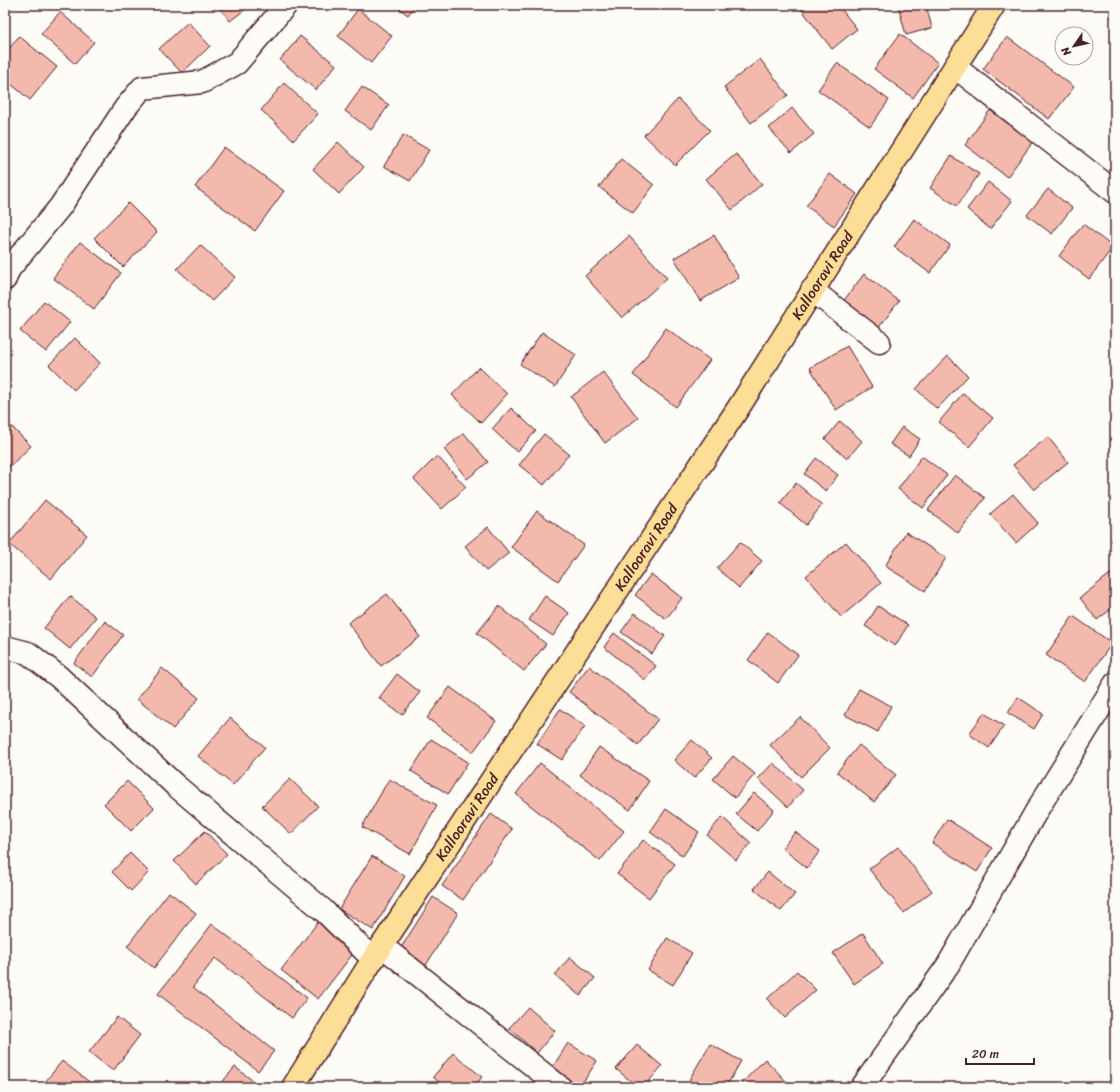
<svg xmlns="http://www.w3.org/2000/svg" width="1120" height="1092" viewBox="0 0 1120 1092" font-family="Sriracha,sans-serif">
<rect width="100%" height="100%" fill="#fdfcf7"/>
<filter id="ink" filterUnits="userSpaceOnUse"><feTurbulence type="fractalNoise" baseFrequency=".025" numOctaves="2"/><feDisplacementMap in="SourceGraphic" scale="8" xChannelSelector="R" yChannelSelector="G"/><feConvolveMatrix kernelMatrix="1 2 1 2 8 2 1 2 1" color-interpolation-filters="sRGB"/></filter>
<g filter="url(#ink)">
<g fill="#f4b9ad" stroke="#4a1f2b">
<polygon points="217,5 251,5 230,21"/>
<polygon points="394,5 416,5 408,15"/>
<polygon points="798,5 838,5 857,29 832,49"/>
<polygon points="898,5 926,5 932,28 906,35"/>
<polygon points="358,9 392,36 371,63 338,36"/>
<polygon points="60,12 94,42 75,64 41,34"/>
<polygon points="188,22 210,46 182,73 159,49"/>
<polygon points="900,34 938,63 913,98 874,69"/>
<polygon points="19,36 57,67 30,100 5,79 5,54"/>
<polygon points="300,36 336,65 316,90 280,60"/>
<polygon points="1007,37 1074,87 1049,119 983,69"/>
<polygon points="760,59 788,95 751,123 724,87"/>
<polygon points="837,63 889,100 870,127 818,90"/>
<polygon points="284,83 318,114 294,140 261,110"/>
<polygon points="362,87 389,105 371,130 345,111"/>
<polygon points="678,99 710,130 675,165 644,135"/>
<polygon points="792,108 814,134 791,153 769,128"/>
<polygon points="990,110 1033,142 1007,177 965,145"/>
<polygon points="403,135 429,150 410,181 384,166"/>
<polygon points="338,142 364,167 339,194 313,169"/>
<polygon points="224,147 284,191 255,231 195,187"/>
<polygon points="736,154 762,184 732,210 706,179"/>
<polygon points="951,156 979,174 957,206 930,188"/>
<polygon points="621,159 654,185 633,213 599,187"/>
<polygon points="830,174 857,194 834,226 806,206"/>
<polygon points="988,182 1012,201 990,229 967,209"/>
<polygon points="1048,189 1072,208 1052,234 1027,215"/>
<polygon points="128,203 157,232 123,267 94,238"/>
<polygon points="914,219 950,245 930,273 894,247"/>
<polygon points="1083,224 1113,247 1089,279 1059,256"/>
<polygon points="714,235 739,278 700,301 674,258"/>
<polygon points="629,236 667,278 622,318 585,276"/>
<polygon points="80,242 121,273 94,309 53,278"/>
<polygon points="200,245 235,277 212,301 177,269"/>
<polygon points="864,274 899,301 877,330 842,303"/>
<polygon points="44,301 70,322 46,352 20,331"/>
<polygon points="666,328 710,360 676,407 633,375"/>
<polygon points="542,332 576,355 555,387 520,364"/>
<polygon points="75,338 100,363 74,390 49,365"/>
<polygon points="847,346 872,387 836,410 810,368"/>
<polygon points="948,356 968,376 937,409 916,389"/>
<polygon points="479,367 507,394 481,423 452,395"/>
<polygon points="603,372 638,418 605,443 571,397"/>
<polygon points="963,393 993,418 969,447 939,422"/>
<polygon points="511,408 536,431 517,452 492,429"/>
<polygon points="5,420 31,446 5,471"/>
<polygon points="840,421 862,441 847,459 825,439"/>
<polygon points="902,427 920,439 909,456 890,444"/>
<polygon points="464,433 488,462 467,479 444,449"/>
<polygon points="544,434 569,454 544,485 519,465"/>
<polygon points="1048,437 1068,462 1034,490 1013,465"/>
<polygon points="437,456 466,487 442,509 414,479"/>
<polygon points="922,456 947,475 923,508 898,489"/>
<polygon points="816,458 838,475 826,491 804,474"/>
<polygon points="955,475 985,498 958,533 928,510"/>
<polygon points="796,483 822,505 806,525 780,503"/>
<polygon points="1013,494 1038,523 1016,543 990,514"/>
<polygon points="45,500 87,535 51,579 9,544"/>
<polygon points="537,511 584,545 558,581 511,547"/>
<polygon points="488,527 509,553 486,571 465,546"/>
<polygon points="906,532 946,558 925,591 885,566"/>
<polygon points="740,542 762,561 739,588 717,568"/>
<polygon points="846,542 881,583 841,617 806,576"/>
<polygon points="1115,570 1115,606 1097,620 1080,598"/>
<polygon points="651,574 682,598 666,619 635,595"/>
<polygon points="387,594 420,637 381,666 348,623"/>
<polygon points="70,596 96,617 70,649 44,628"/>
<polygon points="545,596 569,613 553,636 529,620"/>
<polygon points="499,606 546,644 524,671 477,633"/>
<polygon points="878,606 908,625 895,646 865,626"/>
<polygon points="635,613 665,636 652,654 621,632"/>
<polygon points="1073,616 1112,643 1085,682 1046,655"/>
<polygon points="105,621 123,635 92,677 74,663"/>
<polygon points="768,632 798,655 778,683 748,660"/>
<polygon points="614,633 656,666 645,680 604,647"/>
<polygon points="589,666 658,719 638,745 569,692"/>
<polygon points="162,668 199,698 173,729 137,699"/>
<polygon points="397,674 420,692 402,715 379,698"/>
<polygon points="450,687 496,721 473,752 427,718"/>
<polygon points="859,689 891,706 878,732 845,715"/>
<polygon points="1018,697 1043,714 1034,729 1008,713"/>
<polygon points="560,709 585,726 562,760 537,744"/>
<polygon points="984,713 1004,726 989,748 969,734"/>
<polygon points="800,717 830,748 801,777 770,745"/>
<polygon points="230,718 265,747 233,785 198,756"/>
<polygon points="431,739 468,762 448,794 411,771"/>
<polygon points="692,740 712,758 694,778 674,760"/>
<polygon points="859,745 896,775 874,802 837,772"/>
<polygon points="599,747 649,781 630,810 580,775"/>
<polygon points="733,756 755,774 735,798 713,779"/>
<polygon points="540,763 624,831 600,861 516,794"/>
<polygon points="773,763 803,790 788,807 758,779"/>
<polygon points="290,779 318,806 291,834 262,806"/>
<polygon points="389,779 437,805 410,854 362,827"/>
<polygon points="127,781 154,808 131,831 104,804"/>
<polygon points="754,793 774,810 757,831 736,814"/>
<polygon points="666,809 699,832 683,856 650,832"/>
<polygon points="491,814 512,829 463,900 442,886"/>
<polygon points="722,817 751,843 736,860 707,835"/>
<polygon points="947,819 992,848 977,872 932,843"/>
<polygon points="205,831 227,854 196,884 174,861"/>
<polygon points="795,832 820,851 807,868 782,848"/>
<polygon points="643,840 675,864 649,898 617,874"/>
<polygon points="898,847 932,891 904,913 869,869"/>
<polygon points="130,853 149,872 131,891 112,872"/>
<polygon points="372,856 405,876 373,930 339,909"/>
<polygon points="768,872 795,894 781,911 754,889"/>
<polygon points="169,892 196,913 154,968 127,946"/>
<polygon points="433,897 458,913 423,970 397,954"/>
<polygon points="318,922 355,951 318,999 281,970"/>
<polygon points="212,924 307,998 292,1018 215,958 193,987 274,1051 258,1071 158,994"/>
<polygon points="863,933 883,964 854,984 833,953"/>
<polygon points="667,938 692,953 673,985 648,970"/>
<polygon points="570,957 595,978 580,996 555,975"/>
<polygon points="797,971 816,990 785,1018 767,999"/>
<polygon points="528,1007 555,1031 537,1053 509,1028"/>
<polygon points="117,1017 140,1035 113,1071 89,1052"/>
<polygon points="568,1043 597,1061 580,1087 552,1068"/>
<polygon points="710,1044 741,1061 726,1087 701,1087 689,1080"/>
<polygon points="637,1045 662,1066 644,1087 638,1087 616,1069"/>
<polygon points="453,1053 482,1077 474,1087 445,1087 433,1077"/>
<polygon points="765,1059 788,1083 783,1087 740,1087 739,1086"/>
<polygon points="62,1061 92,1084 89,1087 41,1087"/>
<polygon points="235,1067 261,1087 221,1087 219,1086"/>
<polygon points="167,1080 176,1087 162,1087"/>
</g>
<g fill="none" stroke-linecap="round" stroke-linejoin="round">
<defs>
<g id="minor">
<polyline points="955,67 1115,192"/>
<polyline points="5,279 9,269 60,207 126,107 142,88 202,82 237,63 286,5"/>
<polyline points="812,290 879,342"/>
<polyline points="5,647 28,653 59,677 175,785 323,910 373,959"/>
<polyline points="382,946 560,1087"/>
<polyline points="862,1087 948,965 1037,810 1115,684"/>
</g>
<g id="major">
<path id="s1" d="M293 1087 373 959 737 410 994 5"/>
</g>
</defs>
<use href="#minor" stroke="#4a1f2b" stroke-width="25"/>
<use href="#major" stroke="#4a1f2b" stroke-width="25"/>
<use href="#minor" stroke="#fdfcf7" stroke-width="22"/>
<use href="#major" stroke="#fdde96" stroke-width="22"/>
</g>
</g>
<g text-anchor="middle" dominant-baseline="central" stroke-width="3" stroke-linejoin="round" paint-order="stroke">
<g font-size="15" fill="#4a1f2b" stroke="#fdfcf7">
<text stroke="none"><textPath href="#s1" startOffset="969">Kallooravi Road</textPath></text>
<text stroke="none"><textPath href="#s1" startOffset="645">Kallooravi Road</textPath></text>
<text stroke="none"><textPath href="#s1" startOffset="321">Kallooravi Road</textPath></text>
</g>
</g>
<rect width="1120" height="1092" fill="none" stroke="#fdfcf7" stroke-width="20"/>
<rect x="10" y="10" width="1100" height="1072" fill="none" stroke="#4a1f2b" stroke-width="1.5" filter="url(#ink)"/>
<g transform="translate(1074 46) rotate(236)"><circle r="19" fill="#fdfcf7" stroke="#b5a4a5"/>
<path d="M0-3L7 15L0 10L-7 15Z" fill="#4a1f2b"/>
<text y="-6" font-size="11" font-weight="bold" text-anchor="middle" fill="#4a1f2b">N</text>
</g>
<path d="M966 1058v6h68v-6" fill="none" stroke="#4a1f2b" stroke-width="2"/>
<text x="972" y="1058" font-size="12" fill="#4a1f2b" stroke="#fdfcf7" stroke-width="3" paint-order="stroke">20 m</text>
</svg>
